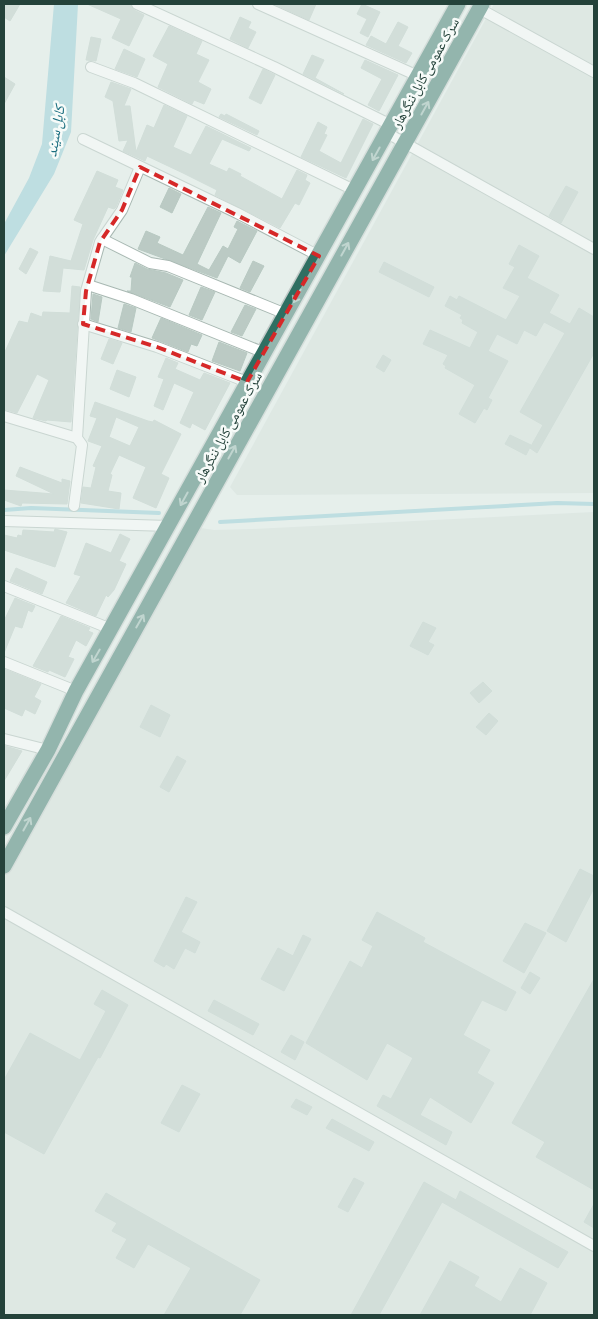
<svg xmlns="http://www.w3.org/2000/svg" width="598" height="1319" viewBox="0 0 598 1319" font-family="'Asap Condensed','Noto Naskh Arabic',sans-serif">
<rect width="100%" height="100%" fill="#e6efeb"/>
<g fill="#d4dfda">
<polygon points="494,4 594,4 594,493 237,495 230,487"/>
<polygon points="594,512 594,1315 4,1315 4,866 194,527 214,530 253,529"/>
</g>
<polygon fill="#8ec9d4" points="54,4 78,4 71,132 54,174 4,256 4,224 29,178 42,144"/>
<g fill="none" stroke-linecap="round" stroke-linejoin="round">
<g stroke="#8ec9d4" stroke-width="4">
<polyline points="4,510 31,508 159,513"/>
<polyline points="220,522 557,503 594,504"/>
</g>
</g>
<g fill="#bbcac4" stroke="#b8c9c2" fill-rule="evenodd">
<polygon points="4,4 20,4 10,21 4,17"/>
<polygon points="87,4 130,4 134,10 144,15 129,46 112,38 121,19"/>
<polygon points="274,4 316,4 309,20"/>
<polygon points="362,4 380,12 368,37 360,33 367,19 357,14"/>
<polygon points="240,17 251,22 248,28 256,32 248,48 230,39"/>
<polygon points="398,22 408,27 398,46 412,53 406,63 366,45 371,36 386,44"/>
<polygon points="169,26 202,41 196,54 209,60 198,82 211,89 204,104 194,100 192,104 158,87 168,64 153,56"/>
<polygon points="91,37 101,39 96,61 86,60"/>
<polygon points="124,49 145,59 137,77 115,69"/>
<polygon points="312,55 324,60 315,78 344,94 303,74"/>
<polygon points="365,60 398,75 379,111 368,105 382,79 361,68"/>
<polygon points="263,69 275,75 261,104 249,98"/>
<polygon points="4,77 15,84 4,104"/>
<polygon points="111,82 131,89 124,106 130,106 136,152 147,125 154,128 164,105 187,116 173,147 191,155 206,126 251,148 249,151 222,139 209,164 227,172 229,168 241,174 240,176 282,199 297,170 307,175 305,180 310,183 299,205 295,203 280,228 215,195 217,190 183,173 147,156 145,161 123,151 128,140 119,141 113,101 105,97"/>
<polygon points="221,114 225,116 226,114 259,131 257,135 219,117"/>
<polygon points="363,119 373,124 346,178 301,157 318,122 327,127 324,134 327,135 319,151 341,163"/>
<polygon points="97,171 118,180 115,187 123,190 116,207 114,209 108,207 93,240 84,270 63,268 60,292 43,291 50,256 71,261 83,224 74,220"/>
<polygon points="566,186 578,192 561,223 549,216"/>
<polygon points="169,188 181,194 172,213 160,207"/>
<polygon points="208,207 221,213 197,264 209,270 223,246 228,249 238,229 234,227 237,221 257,231 240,263 228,256 217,278 138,249 146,231 160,237 157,243 183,255"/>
<polygon points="519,245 539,256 527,278 559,295 549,313 570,324 579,308 594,317 594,353 537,453 530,448 543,425 520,412 565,333 544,322 536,336 524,330 517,344 497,334 488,351 508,361 488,398 492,400 487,410 484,408 475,423 459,414 475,385 445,368 446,366 443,364 448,355 423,344 430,330 470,348 478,332 462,323 463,320 460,318 462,315 445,306 450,296 457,300 459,296 506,320 520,296 503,288 515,267 509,264"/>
<polygon points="30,248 38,252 26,274 19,269"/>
<polygon points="253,261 264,266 250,292 240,288"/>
<polygon points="384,262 434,287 429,297 379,272"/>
<polygon points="135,263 147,269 166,273 183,280 170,307 127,291 131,291 132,277 130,277"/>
<polygon points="72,286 80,287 71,422 47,420 46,421 33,418 49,380 37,374 17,413 4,409 4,354 19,321 28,323 31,313 42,317 43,312 70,313"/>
<polygon points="201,287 215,292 202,320 189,315"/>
<polygon points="93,294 102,297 98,322 91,319"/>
<polygon points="124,304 136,308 131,332 118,328"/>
<polygon points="245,305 256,309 242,336 231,332"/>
<polygon points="161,318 202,335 197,346 191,344 188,352 152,338"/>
<polygon points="109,339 122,343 113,364 101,359"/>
<polygon points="219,342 247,353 240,371 212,361"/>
<polygon points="383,355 391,360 384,372 376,367"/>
<polygon points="166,358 178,363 175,369 200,380 204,373 230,383 205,430 192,423 190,428 180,423 194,392 174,383 163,410 154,406 164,379 158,377"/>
<polygon points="117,370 136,377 129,397 110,389"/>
<path d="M95 402 148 421 153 422 154 420 181 434 161 474 169 478 156 508 133 498 146 467 119 455 110 474 112 475 108 491 121 493 119 509 81 503 83 487 91 488 96 467 93 466 102 446 88 441 97 418 90 416ZM116 417 139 427 130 446 109 437Z"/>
<polygon points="510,435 531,445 526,455 505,444"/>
<polygon points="20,467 62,483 62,479 70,481 67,504 22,503 21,506 4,500 4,490 54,494 16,476"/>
<polygon points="55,529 67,532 55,567 4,550 4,535 17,538 18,535 22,536 23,530 54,532"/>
<polygon points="120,534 130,539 119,561 126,564 114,590 108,597 106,595 96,616 66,603 81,576 74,574 86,543 111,553"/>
<polygon points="16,568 47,582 42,594 10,581"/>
<polygon points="15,598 35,606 32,612 28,610 22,628 15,626 4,653 4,621"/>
<polygon points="61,616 90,628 88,631 93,633 86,646 76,640 68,657 74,659 65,677 49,670 48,672 33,666"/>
<polygon points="423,622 436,628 428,642 434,645 428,655 410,646"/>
<polygon points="4,669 41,684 34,697 41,701 35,714 25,709 22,716 4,708"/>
<polygon points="483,682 492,691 479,703 470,693"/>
<polygon points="151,705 170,715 160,737 140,727"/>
<polygon points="489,713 498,721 486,735 476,727"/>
<polygon points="5,746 22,751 4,781 4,748"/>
<polygon points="177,756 186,761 169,792 160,787"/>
<polygon points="580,869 594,876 594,888 566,942 547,931"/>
<polygon points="186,897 197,902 181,932 200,942 195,953 185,948 174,969 166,964 164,967 154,961"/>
<polygon points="377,912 425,938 423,942 516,992 506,1011 482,1000 463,1035 490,1050 477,1073 494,1083 471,1123 430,1097 420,1115 452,1132 446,1145 377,1106 383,1095 391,1099 413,1058 387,1043 367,1080 306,1043 350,961 362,968 373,946 362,940"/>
<polygon points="525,923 546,933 524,973 503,961"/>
<polygon points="303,935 311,939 284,991 261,979 278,948 293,956"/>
<polygon points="530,972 540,978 530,994 521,988"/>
<polygon points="594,979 594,1190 536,1157 545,1142 512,1123"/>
<polygon points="102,990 128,1005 100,1058 98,1057 44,1154 4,1132 4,1080 30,1033 80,1060 106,1011 94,1004"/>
<polygon points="214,1000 259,1024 253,1035 208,1011"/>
<polygon points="291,1035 304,1042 295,1060 281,1052"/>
<polygon points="182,1085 200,1094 179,1132 161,1123"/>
<polygon points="296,1099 312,1107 307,1115 291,1107"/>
<polygon points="332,1119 374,1142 369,1151 326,1128"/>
<polygon points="354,1178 364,1183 348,1212 338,1207"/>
<polygon points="424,1182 456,1200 460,1191 568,1252 558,1268 442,1202 379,1315 351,1315"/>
<polygon points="106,1193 260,1280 240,1315 164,1315 191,1268 148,1244 134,1268 116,1258 127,1239 112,1231 117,1223 95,1211"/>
<polygon points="594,1204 594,1228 584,1222"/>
<polygon points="450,1261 479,1277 474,1286 501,1302 520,1268 547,1283 530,1315 420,1315"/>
</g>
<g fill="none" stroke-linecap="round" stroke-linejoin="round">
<defs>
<g id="street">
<polyline points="137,4 274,67 391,125"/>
<polyline points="258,4 418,76"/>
<polyline points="480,9 594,72"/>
<polyline points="91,67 134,83 356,191"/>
<polyline points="387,133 594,249"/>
<polyline points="83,139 237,213 319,256"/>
<polyline points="102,239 150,263 168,266 286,314"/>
<polyline points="88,285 131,299 265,353"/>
<polyline points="83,324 157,347 247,382"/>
<polyline points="4,416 77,438"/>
<polyline points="74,506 82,445 77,438 86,291 100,242 122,210 140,167"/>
<polyline points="4,521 169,526"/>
<polyline points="4,586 111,629"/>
<polyline points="4,662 76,691"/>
<polyline points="4,739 48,750"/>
<polyline points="4,912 594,1246"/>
</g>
<g id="highway">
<polyline points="4,827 48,750 76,691 458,4"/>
<polyline points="4,866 482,4"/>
</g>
</defs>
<use href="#street" stroke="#a8b8b2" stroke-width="12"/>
<use href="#highway" stroke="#c2cac8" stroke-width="18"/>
<use href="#street" stroke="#fff" stroke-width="10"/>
<use href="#highway" stroke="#2f6f62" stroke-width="15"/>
</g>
<defs><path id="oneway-shaft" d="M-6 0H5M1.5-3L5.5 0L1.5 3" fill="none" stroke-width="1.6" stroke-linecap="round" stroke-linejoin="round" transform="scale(1.25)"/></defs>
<g stroke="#93b5ae">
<use href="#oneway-shaft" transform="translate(425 108) rotate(-61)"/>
<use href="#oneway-shaft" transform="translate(376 154) rotate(119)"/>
<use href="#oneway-shaft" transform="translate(345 249) rotate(-61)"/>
<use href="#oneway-shaft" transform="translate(297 296) rotate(119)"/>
<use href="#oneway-shaft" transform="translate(232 452) rotate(-61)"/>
<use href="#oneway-shaft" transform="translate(184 499) rotate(119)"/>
<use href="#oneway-shaft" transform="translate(140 621) rotate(-60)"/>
<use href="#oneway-shaft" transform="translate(96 656) rotate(120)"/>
<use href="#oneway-shaft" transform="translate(27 824) rotate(-61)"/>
</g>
<path d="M0 0H598V1319H0ZM140 167 319 256 247 382 157 347 83 324 86 291 100 242 122 210Z" fill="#e6efeb" fill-opacity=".55" fill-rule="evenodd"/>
<path fill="none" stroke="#d62828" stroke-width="4" stroke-dasharray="10 6" stroke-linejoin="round" d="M140 167 319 256 247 382 157 347 83 324 86 291 100 242 122 210Z"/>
<g text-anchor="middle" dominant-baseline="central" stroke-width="5" stroke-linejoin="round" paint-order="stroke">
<g font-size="14" fill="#24423a" stroke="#f7fbf9">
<text transform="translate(425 73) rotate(-61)">سرک عمومی کابل ننگرهار</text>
<text transform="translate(228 427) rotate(-61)">سرک عمومی کابل ننگرهار</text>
</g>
<g font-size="15" font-style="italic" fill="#1c6f80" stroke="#f7fbf9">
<text transform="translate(55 131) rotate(-80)">کابل سيند</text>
</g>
</g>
<rect width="598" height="1319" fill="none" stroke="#24423a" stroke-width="10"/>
</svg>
